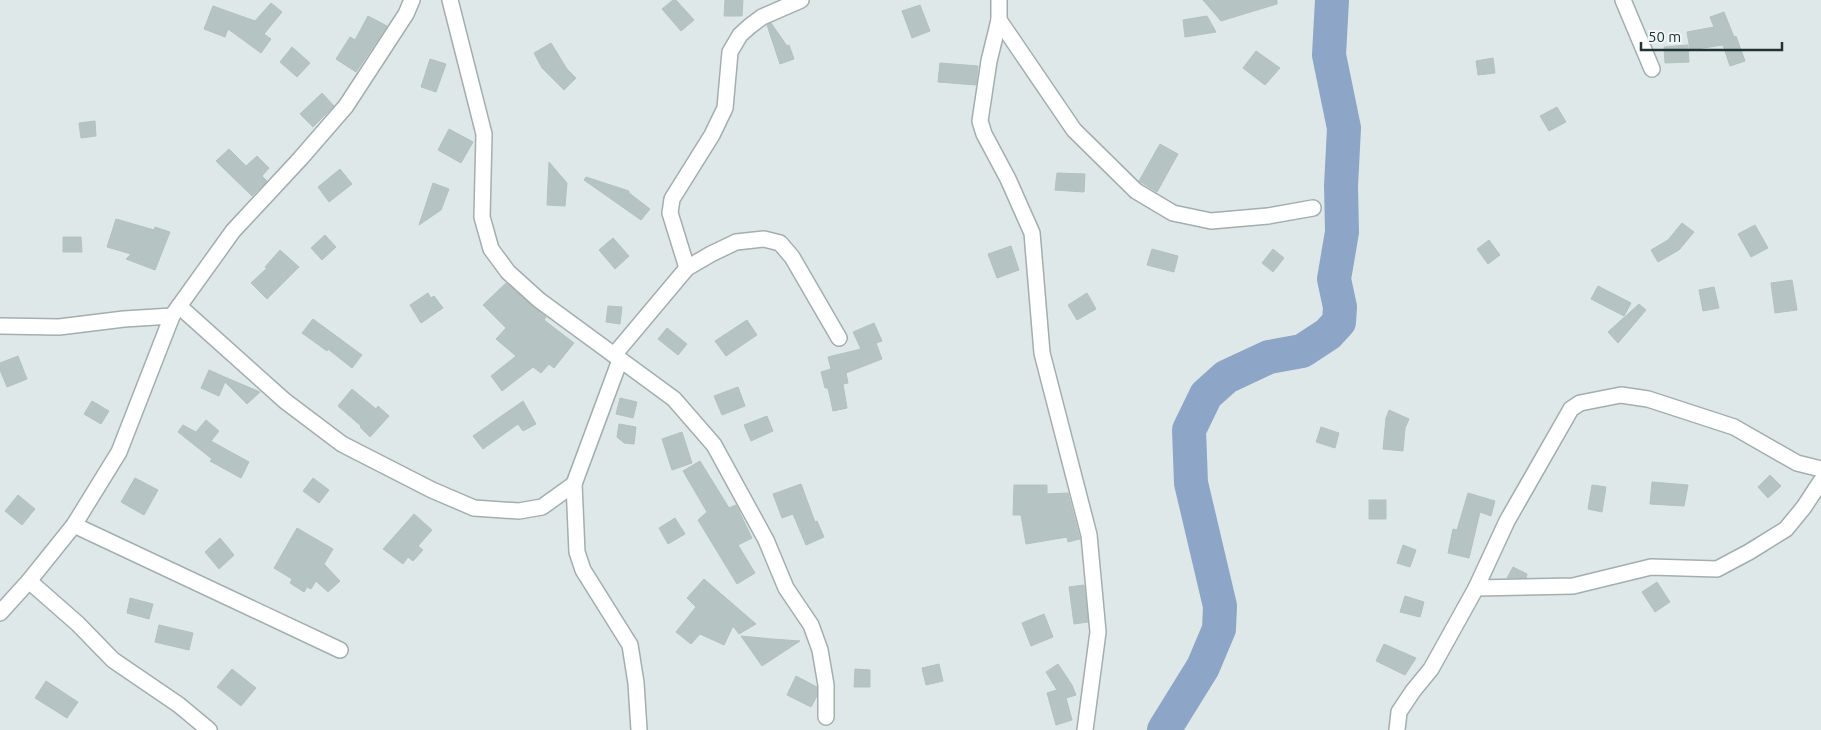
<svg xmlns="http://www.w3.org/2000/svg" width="1821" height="730" viewBox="0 0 1821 730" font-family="Ubuntu,sans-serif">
<rect width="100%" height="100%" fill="#dfe8e8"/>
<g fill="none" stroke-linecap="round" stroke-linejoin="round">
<polyline stroke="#8da6c8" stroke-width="34" points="1164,730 1203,667 1219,629 1220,606 1191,483 1189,430 1206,395 1226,377 1269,357 1302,351 1328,334 1339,322 1340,307 1334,279 1342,232 1341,186 1344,128 1329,55 1332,0"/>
</g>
<g fill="#b5c3c2" stroke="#b2c1c1">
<polygon points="673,0 676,0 694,20 681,31 662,9"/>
<polygon points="725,0 743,0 742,16 724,16"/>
<polygon points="1203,0 1277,0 1277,4 1221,21"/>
<polygon points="271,3 282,12 264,34 271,39 261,53 228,29 225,37 204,29 213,6 255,21"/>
<polygon points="920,5 930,31 912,38 902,11"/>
<polygon points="1724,12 1734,37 1736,36 1745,61 1730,66 1723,45 1690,50 1687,32 1714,27 1710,17"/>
<polygon points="368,16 387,26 356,72 336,59 350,37 355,40"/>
<polygon points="1207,16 1216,32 1185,37 1183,20"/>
<polygon points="771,23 787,46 789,45 794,59 780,64 767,25"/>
<polygon points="551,43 567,69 576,78 564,90 542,68 534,53"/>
<polygon points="1688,45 1689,62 1665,63 1664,47"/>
<polygon points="292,47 310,63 297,77 280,62"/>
<polygon points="1256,51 1280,68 1265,85 1243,68"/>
<polygon points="1493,58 1495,73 1478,75 1476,61"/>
<polygon points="430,59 446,64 436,92 421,87"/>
<polygon points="940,63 978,66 976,85 938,82"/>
<polygon points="322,93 334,106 313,127 300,114"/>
<polygon points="1557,107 1566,122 1549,131 1540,116"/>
<polygon points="95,121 96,136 81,138 79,123"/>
<polygon points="449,129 473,142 461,163 438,150"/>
<polygon points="1160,144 1178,154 1157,192 1139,181"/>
<polygon points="229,149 246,166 257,156 269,168 262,176 267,181 252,196 216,161"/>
<polygon points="549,162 567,183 565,206 547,205"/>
<polygon points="340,169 352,184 329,202 318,187"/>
<polygon points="1057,173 1085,174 1084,192 1055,190"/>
<polygon points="586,177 629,191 629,193 650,209 641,220 584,180"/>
<polygon points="433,183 449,189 441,210 419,225"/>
<polygon points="116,219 154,230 155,227 170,232 155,270 126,259 131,254 107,247"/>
<polygon points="1682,223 1694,232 1679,250 1658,262 1651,250 1668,240"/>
<polygon points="1755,225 1768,248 1751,257 1738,234"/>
<polygon points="325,235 336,247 322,260 311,248"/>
<polygon points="63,237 81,237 82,252 63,252"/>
<polygon points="613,238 629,256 615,269 599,250"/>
<polygon points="1489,240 1500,255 1488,264 1477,249"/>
<polygon points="1011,246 1019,270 997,278 988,254"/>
<polygon points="1152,249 1178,256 1174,272 1147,265"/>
<polygon points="1273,249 1284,258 1273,272 1262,263"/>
<polygon points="280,250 299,267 267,299 251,283 267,268 265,267"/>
<polygon points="1792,280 1797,310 1775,313 1771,283"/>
<polygon points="506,283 546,317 544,320 574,343 554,368 549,364 541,373 533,367 502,391 491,376 516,356 496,339 506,328 483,305"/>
<polygon points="1598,286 1631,303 1624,316 1591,299"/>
<polygon points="1714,287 1719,308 1703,311 1699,290"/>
<polygon points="428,293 431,298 434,296 443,308 421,323 410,305"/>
<polygon points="1087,293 1096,309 1077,320 1068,305"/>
<polygon points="1639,304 1646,310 1618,343 1608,332"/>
<polygon points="608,306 622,307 620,324 606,322"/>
<polygon points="313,319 362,355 352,368 328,349 327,351 302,333"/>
<polygon points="747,320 757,335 726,356 715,341"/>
<polygon points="874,323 882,341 876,343 882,359 846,373 848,383 843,384 847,408 833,411 828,388 825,388 821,372 831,369 828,357 861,349 853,332"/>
<polygon points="667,328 687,344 678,355 658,339"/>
<polygon points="18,356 27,379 7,387 0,370 0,363"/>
<polygon points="209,370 227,378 260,392 247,404 225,382 219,396 201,388"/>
<polygon points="738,387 745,406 722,415 714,396"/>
<polygon points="352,389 376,409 378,406 389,416 370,437 360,427 361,426 338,406"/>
<polygon points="620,398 637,402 633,418 616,414"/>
<polygon points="92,401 109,411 101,424 84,414"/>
<polygon points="523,401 536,424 523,431 518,424 483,449 473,436"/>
<polygon points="1389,410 1409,419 1405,428 1403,451 1383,449 1386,418"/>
<polygon points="767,416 773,431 751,441 744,425"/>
<polygon points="206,420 219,431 211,441 249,462 241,478 210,461 212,459 178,432 183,425 196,432"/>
<polygon points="619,424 636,427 634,444 624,443 617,437"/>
<polygon points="1321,427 1339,433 1335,448 1316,442"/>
<polygon points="682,432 692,463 672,470 662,439"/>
<polygon points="700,461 729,508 736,505 752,538 738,545 755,573 737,584 698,520 707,512 683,471"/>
<polygon points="1770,475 1781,486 1768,498 1758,487"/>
<polygon points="135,478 158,490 144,515 121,502"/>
<polygon points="313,478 329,490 319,503 303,491"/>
<polygon points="1652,482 1688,485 1684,506 1650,504"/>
<polygon points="801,484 815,522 817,521 824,537 806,545 793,514 782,518 773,494"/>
<polygon points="1014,485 1047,485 1047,494 1068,493 1080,539 1068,542 1067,537 1026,544 1021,515 1013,515"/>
<polygon points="1592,485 1606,487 1602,512 1588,509"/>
<polygon points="1468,493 1495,501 1491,516 1480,512 1469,558 1448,553 1453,529 1457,530"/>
<polygon points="18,495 35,509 22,525 5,511"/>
<rect x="1369" y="500" width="17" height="19"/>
<polygon points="414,514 432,530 418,546 423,550 413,561 408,557 403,564 383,549"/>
<polygon points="675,518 685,534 668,544 659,528"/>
<polygon points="297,528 333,549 324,564 340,581 328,592 316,581 311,589 307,587 304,592 290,583 292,579 274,568"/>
<polygon points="220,538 234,555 219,569 205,552"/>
<polygon points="1403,545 1416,550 1410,567 1397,563"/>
<polygon points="1513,567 1527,574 1526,578 1507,578"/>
<polygon points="704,579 756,624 739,634 733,626 724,645 700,634 691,644 676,632 696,607 687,598"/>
<polygon points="1657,582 1670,602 1655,612 1642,592"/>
<polygon points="1084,585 1088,622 1074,624 1069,587"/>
<polygon points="1405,596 1424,602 1420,617 1400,612"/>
<polygon points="130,598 153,604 149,619 127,613"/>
<polygon points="1044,614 1053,637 1031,646 1022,623"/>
<polygon points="159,625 193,633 189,650 155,642"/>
<polygon points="741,636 772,639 800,641 762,666"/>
<polygon points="1384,644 1416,658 1405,675 1376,661"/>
<polygon points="939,664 943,681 926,685 922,668"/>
<polygon points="1058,664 1072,685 1076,695 1066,698 1072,720 1056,725 1047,693 1057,690 1046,672"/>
<polygon points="232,669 256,688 241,706 217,687"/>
<polygon points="855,669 870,670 870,687 854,687"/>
<polygon points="796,676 817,687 817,696 811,707 787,695"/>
<polygon points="46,681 78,702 67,718 35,698"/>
</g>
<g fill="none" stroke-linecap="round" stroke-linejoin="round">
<defs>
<g id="minor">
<polyline points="450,0 484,134 482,217 491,249 508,272 539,300 674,399 714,445 766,540 786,588 811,625 820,650 826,685 826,717"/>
<polyline points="999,0 999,20 989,61 980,121 984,134 1008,179 1032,233 1042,353 1089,535 1098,632 1085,730"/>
<polyline points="1623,0 1652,69"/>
<polyline points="999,20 1074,130 1136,191 1173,213 1211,221 1268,216 1313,208"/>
<polyline points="687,268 670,213 672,199 712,135 725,108 730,52 740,35 750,26 762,17 801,0"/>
<polyline points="179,306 285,401 342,444 432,490 474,508 519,511 542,507 574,484"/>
<polyline points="0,326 59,327 124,319 172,316"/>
<polyline points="614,355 687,268 711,254 736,242 764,239 780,243 792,257 839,338"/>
<polyline points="620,360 574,484 577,552 583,570 630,645 636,683 639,730"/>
<polyline points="74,525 340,650"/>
<polyline points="29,581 78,624 113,660 179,705 209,730"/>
<polyline points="1476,588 1573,586 1651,567 1717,569 1749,552 1786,529 1804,507 1821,481"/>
<polyline points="0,613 29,581 74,525 119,452 172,316 233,231 300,159 346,106 406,14 412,0"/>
<polyline points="1397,730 1399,712 1413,691 1431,669 1476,588 1507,521 1571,409 1580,403 1621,395 1648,399 1734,427 1797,463 1821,469"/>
</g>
</defs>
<use href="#minor" stroke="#a3aeaf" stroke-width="18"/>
<use href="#minor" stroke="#fff" stroke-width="15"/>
</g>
<path d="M1641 42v8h141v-8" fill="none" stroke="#223336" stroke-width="2.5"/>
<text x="1648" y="42" font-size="15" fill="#223336" stroke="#eff6f5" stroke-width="4" paint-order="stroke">50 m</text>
</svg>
